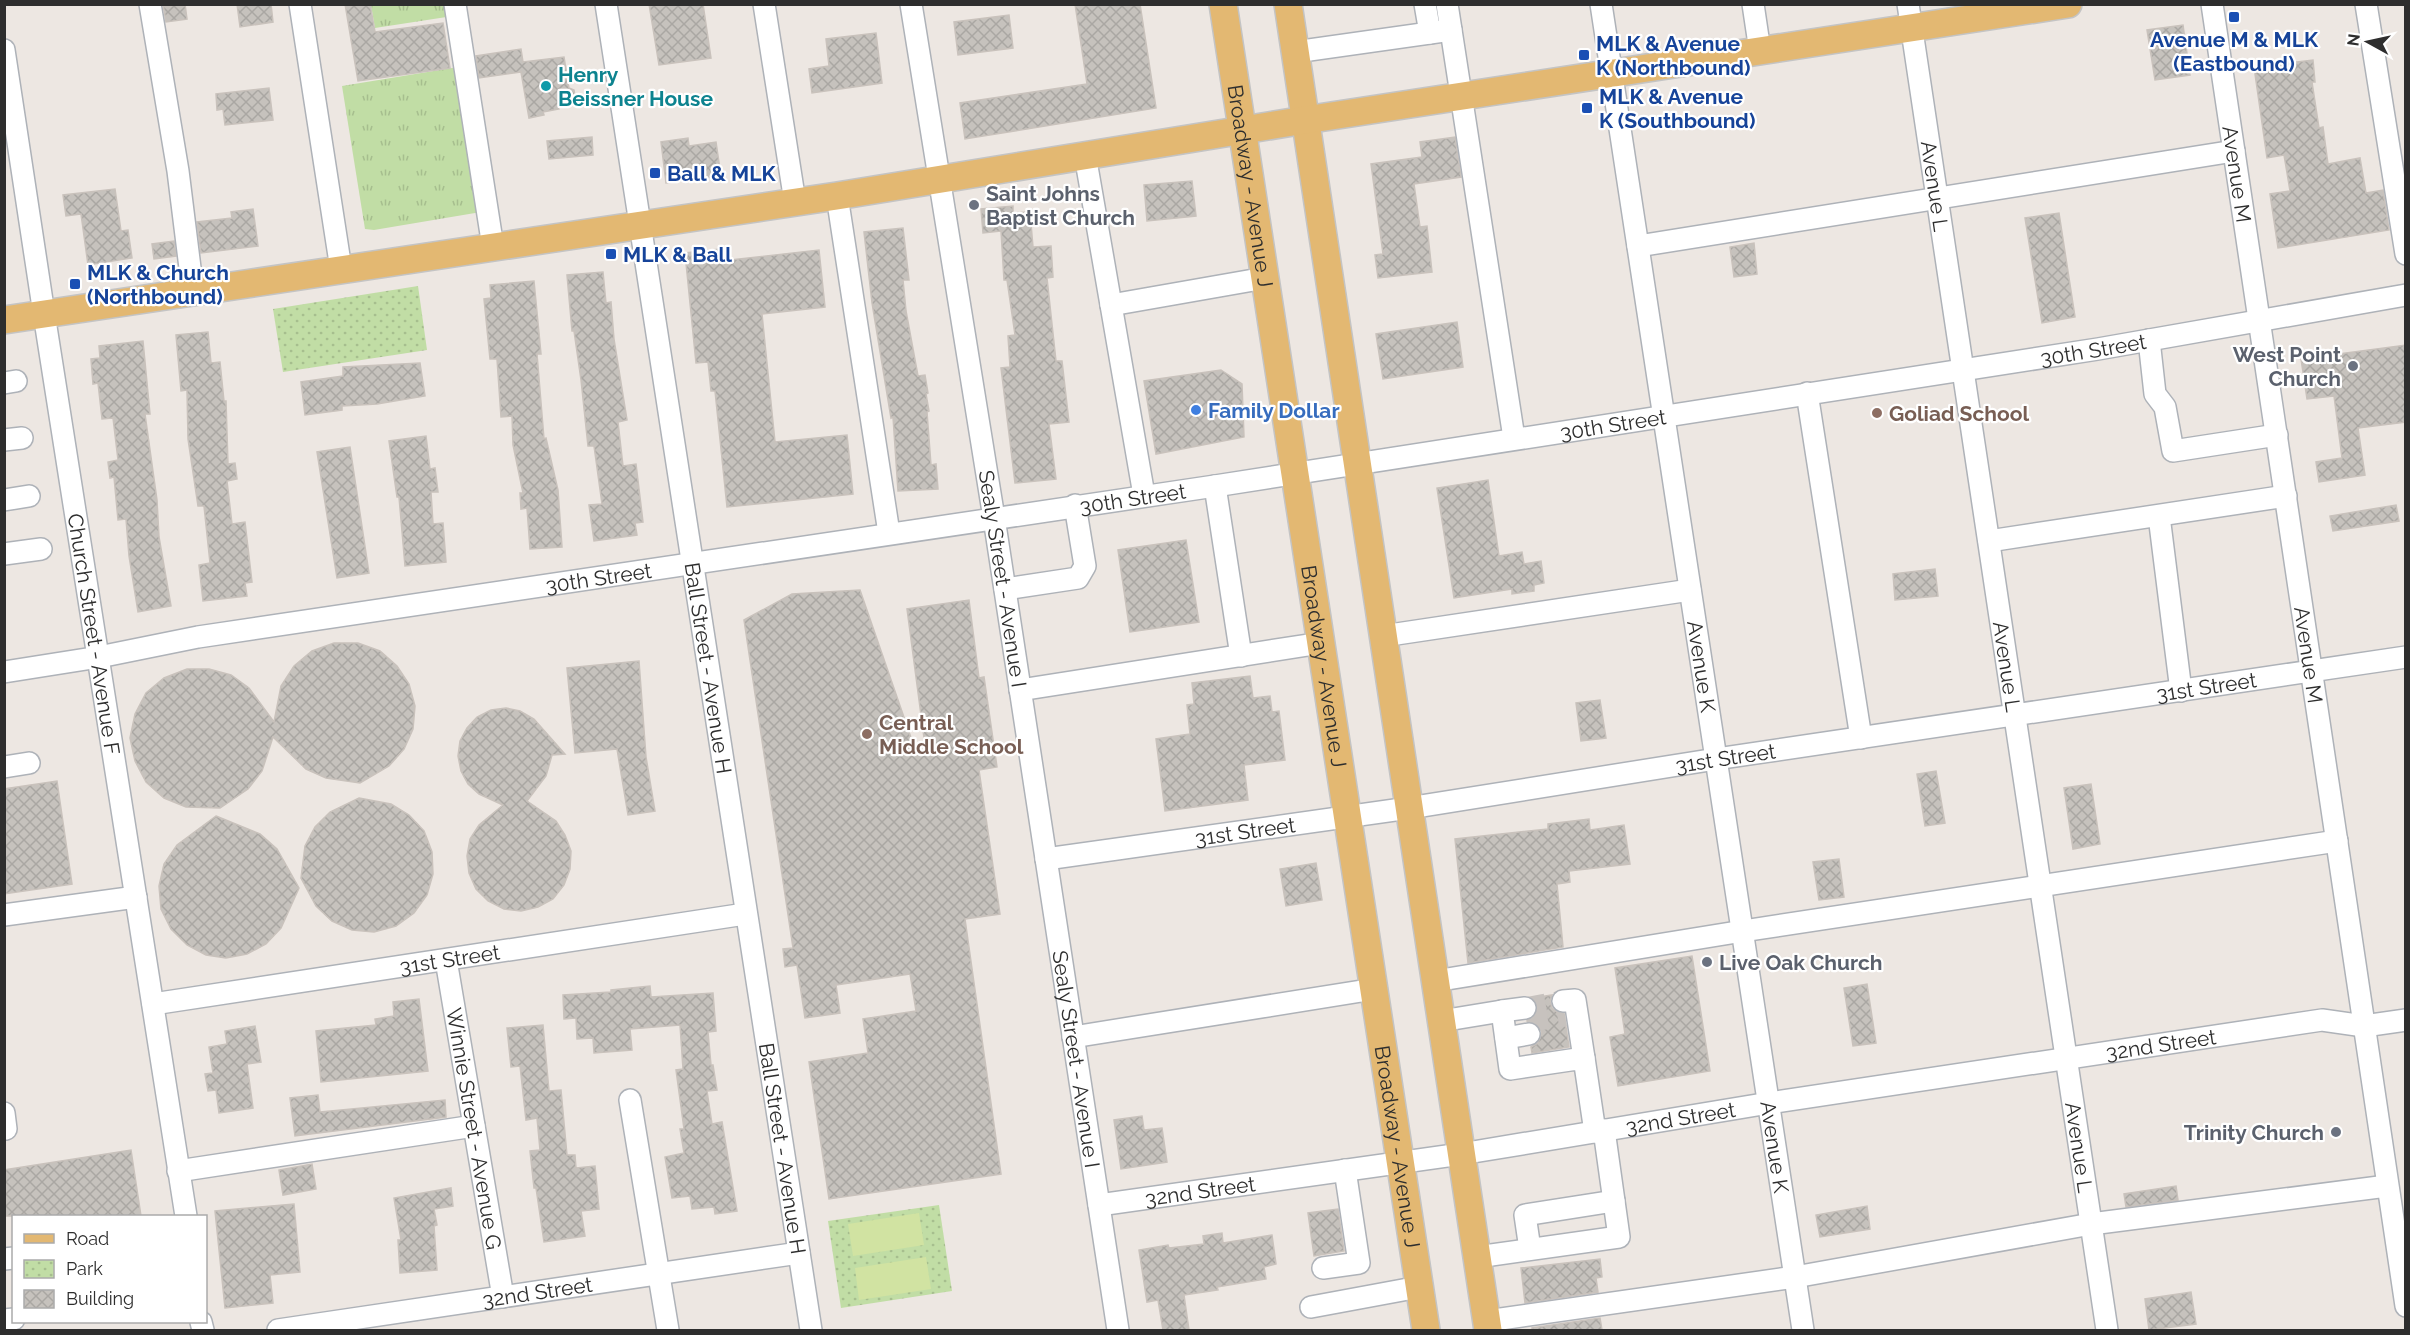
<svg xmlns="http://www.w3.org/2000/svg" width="2410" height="1335" viewBox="0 0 2410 1335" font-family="Raleway,sans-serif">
<defs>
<pattern id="grass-tufts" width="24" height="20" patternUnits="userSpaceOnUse" patternTransform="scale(1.5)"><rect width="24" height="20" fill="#c1dda5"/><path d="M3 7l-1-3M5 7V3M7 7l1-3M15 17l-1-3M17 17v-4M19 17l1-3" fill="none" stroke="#a6be8e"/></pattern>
<pattern id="park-dots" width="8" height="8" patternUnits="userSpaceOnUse" patternTransform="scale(1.5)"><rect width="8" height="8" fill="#c1dda5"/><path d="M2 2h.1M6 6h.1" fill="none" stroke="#a6be8e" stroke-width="1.8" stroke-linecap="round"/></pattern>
<pattern id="building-cross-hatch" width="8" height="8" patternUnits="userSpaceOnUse" patternTransform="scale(1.5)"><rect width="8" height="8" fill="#c6c2bd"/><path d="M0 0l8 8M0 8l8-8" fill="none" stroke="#aaa7a3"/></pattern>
</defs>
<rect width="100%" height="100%" fill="#ede7e2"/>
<g fill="url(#grass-tufts)">
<polygon points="371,5 451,5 453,16 375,28"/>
<polygon points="458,67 481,212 374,230 365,229 342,86"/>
</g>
<g fill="url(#park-dots)">
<polygon points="418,286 427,350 283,372 273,309"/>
<polygon points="939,1205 952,1291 841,1308 828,1221"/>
</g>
<g fill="#d1e3a2">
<polygon points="919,1213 924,1245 853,1256 848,1224"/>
<polygon points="926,1257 931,1289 859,1300 855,1268"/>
</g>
<g fill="url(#building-cross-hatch)" stroke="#c9c2bc" stroke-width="1.5">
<polygon points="163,4 185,4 187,19 166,22"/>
<polygon points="237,4 271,4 273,22 240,27"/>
<polygon points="345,4 370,4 375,32 443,23 450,68 358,81"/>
<polygon points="649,4 703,4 711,58 659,65"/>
<polygon points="1075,4 1140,4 1156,108 965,139 960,103 1087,84"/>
<polygon points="1009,15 1013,48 958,55 954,22"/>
<polygon points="2183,25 2190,75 2155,80 2147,30"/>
<polygon points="876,33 882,83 812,93 809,69 829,66 826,39"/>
<polygon points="521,49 523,62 564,57 569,88 574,90 576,103 558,106 559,109 543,112 544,115 529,118 521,72 479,78 476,56"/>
<polygon points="2313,60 2315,82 2312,82 2319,128 2323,127 2328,164 2360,158 2366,193 2383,190 2389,230 2278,248 2270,194 2290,191 2284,155 2267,158 2254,67"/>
<polygon points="269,88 273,120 225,125 223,109 217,110 216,94"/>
<polygon points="592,137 593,155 549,159 547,141"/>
<polygon points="1455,137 1461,177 1414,184 1420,227 1427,226 1432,272 1378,278 1375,255 1383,254 1371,164 1422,157 1420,142"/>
<polygon points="688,138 689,146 716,142 721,176 666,183 661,142"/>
<polygon points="1192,181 1196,216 1147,221 1144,185"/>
<polygon points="115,189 121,231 128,230 132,258 88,265 81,214 66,216 63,195"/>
<polygon points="1013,206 1013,213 1030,212 1033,247 1051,246 1053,277 1047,278 1056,361 1062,361 1069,422 1049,424 1056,479 1015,483 1001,368 1010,367 1008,336 1015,335 1007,280 1004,280 1001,231 983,233 981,209"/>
<polygon points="253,209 258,246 201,253 197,222 232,218 231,212"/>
<polygon points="2059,213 2075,317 2042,323 2025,218"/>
<polygon points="903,228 909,280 903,280 906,311 918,376 925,375 928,393 926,394 929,411 927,412 931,465 936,464 938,489 898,491 893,417 891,418 872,303 864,232"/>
<polygon points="174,241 176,256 154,259 152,244"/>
<polygon points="1754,243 1757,274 1734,277 1730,247"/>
<polygon points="720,249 721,261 819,250 825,307 762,314 775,442 847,435 853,494 727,507 715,391 711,391 708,362 696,363 685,253"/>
<polygon points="603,272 606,303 611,302 614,339 627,420 618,422 623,466 636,464 643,522 635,523 637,535 594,541 589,505 602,504 594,446 588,446 581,380 574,331 572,331 567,275"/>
<polygon points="534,281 541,354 537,354 544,439 546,438 558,490 562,547 530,549 527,508 521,509 520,493 523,493 513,445 512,416 501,417 497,359 490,359 484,299 491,298 490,285"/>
<polygon points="1457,322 1463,367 1383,379 1376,334"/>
<polygon points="208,332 211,363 220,362 224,401 226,401 228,464 235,463 237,479 227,481 232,524 245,522 252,582 245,583 247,596 203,601 199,565 210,563 204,506 198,506 188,439 187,390 181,391 176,335"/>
<polygon points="143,341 150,414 145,414 157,500 159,537 171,606 138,612 129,556 126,519 118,520 114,477 110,478 108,462 118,460 113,418 102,419 98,383 93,384 91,359 100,358 99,346"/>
<polygon points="2406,345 2406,422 2358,428 2365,475 2319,482 2316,462 2342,458 2334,396 2307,399 2301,359"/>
<polygon points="420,363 425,396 377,404 342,406 342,410 305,415 301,382 343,376 343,367"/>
<polygon points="1221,370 1242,384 1244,437 1156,454 1144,381"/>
<polygon points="426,436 430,469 435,468 438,492 431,492 433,524 443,523 446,562 405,566 399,497 397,497 389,441"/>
<polygon points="350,447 369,573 337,578 317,452"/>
<polygon points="1488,480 1499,556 1522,552 1524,564 1541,561 1544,583 1534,585 1534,591 1512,594 1512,589 1454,598 1437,488"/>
<polygon points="2396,505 2399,521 2333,531 2330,516"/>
<polygon points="1186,540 1199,622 1130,632 1118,550"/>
<polygon points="1935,569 1938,596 1895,600 1893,574"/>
<polygon points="860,590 917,755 926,753 907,609 969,600 979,678 984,677 997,767 979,770 1000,914 965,919 1001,1174 829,1199 809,1062 868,1053 863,1019 916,1011 910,974 836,985 840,1013 805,1018 797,965 785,967 783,949 793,948 744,620 792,594"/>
<polygon points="334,643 358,643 380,651 397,666 409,684 415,706 413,729 404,749 389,766 360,783 326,778 306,769 273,737 262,771 248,789 220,808 186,807 164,798 146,782 135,761 130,738 135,714 146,693 164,678 187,669 209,669 231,675 249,688 274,722 281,686 294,666 312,651"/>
<polygon points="639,661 646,757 655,811 628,815 617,749 575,753 567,668"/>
<polygon points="1250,676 1253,698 1270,696 1272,712 1279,711 1285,760 1244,765 1248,800 1165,811 1156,739 1190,734 1187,705 1194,704 1192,683"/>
<polygon points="1600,700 1606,738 1581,741 1576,703"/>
<polygon points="506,708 520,711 534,719 565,754 552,755 546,776 527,801 556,821 565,835 571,851 570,869 564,885 553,899 538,907 521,911 504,909 488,901 476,889 469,873 467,856 470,839 479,825 503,805 479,794 468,784 461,771 458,756 460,741 467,728 477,717 491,710"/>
<polygon points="1936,771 1945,823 1925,826 1917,774"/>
<polygon points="57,781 72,884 4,894 4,789"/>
<polygon points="2091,784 2100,844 2073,849 2064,788"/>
<polygon points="359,798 391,804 409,815 424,831 432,852 433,874 427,895 414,913 396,926 374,932 352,930 332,921 316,906 301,878 305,846 315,827 330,812"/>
<polygon points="216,816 260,834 277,849 299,888 281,928 266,944 247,954 226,958 206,955 187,945 171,929 161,909 159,886 164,864 177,845"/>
<polygon points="1589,819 1590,830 1624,825 1630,864 1569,871 1570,882 1557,884 1563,947 1468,963 1455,839 1548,829 1548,824"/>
<polygon points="1839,859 1844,897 1819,900 1813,862"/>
<polygon points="1316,863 1322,900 1286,906 1280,869"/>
<polygon points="1692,956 1710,1071 1618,1086 1610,1037 1625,1034 1615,968"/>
<polygon points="1867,984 1876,1043 1853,1046 1844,988"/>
<polygon points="650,986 651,997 713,993 716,1031 708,1032 711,1065 713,1065 717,1090 707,1091 712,1124 722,1122 737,1211 715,1214 714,1207 692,1209 690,1196 672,1198 665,1157 684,1153 680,1129 684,1129 676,1070 683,1069 680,1025 630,1029 632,1050 594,1053 593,1038 577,1039 576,1018 564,1019 563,995 611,992 611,990"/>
<polygon points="1552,995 1550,1001 1552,1008 1557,1012 1564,1014 1569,1047 1532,1053 1531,1047 1538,1043 1542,1032 1538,1025 1527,1021 1537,1012 1537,1006 1532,998"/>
<polygon points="419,999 428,1071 321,1082 316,1031 376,1025 375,1019 394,1016 393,1002"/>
<polygon points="543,1025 549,1091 561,1090 567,1155 575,1155 576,1168 595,1166 599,1209 581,1211 585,1236 544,1242 536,1188 534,1188 530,1151 540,1150 537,1118 526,1120 520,1066 511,1067 507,1028"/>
<polygon points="255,1026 261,1062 247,1064 253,1108 219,1113 216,1090 208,1091 205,1074 213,1073 209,1047 227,1044 225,1031"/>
<polygon points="318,1095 320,1112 445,1100 446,1117 295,1136 290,1098"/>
<polygon points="1142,1116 1144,1130 1162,1128 1167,1162 1121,1169 1114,1120"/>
<polygon points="131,1150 141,1216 4,1216 4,1170"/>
<polygon points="312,1164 316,1189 283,1195 279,1170"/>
<polygon points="2176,1186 2178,1200 2126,1207 2124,1194"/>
<polygon points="451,1188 453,1206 434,1209 437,1225 434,1226 437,1270 400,1273 398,1240 401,1240 394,1198"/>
<polygon points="294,1204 300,1272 270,1275 273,1303 225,1308 215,1211"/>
<polygon points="1867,1206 1870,1229 1820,1237 1816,1215"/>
<polygon points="1338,1209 1344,1251 1314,1256 1308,1213"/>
<polygon points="1222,1233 1223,1243 1272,1235 1276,1264 1264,1267 1266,1279 1217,1287 1218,1290 1184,1295 1189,1330 1163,1330 1158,1300 1147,1302 1139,1250 1168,1245 1169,1248 1204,1244 1203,1236"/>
<polygon points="1600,1259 1602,1277 1596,1278 1598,1292 1525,1303 1521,1268"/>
<polygon points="2191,1292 2196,1324 2149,1330 2145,1299"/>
<polygon points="1600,1318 1602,1330 1532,1330 1532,1328"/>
</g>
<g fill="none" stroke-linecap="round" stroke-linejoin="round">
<g stroke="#c7c2be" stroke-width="21" stroke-dasharray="21 10" stroke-linecap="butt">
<polyline points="1525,1008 1563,1001"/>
<polyline points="1527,1022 1565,1016"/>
</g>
<defs>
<g id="minor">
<polyline points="150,4 178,171 193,292"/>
<polyline points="300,4 341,269"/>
<polyline points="455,4 493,247"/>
<path id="s1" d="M606 4 811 1330"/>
<polyline points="764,4 795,202"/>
<path id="s2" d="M911 4 994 518 1118 1330"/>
<polyline points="1425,4 1430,33"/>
<polyline points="1447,4 1514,438"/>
<path id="s3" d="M1601 4 1803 1330"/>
<polyline points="1753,4 1760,51"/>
<path id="s4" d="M1908 4 2107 1330"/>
<path id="s5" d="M2212 4 2406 1306"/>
<polyline points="2366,4 2406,254"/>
<path id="s6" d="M4 50 44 314 186 1216"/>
<polyline points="1295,52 1451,30"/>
<polyline points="1085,155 1144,495"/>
<polyline points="837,196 889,533"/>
<polyline points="1638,246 2234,151"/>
<polyline points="1111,305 1265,278"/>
<polyline points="2149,340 2155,394 2165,407 2173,451 2277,435"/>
<polyline points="4,383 16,381"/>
<polyline points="1807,393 1861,738"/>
<polyline points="4,440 22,438"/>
<polyline points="1215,486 1241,656"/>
<polyline points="4,500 29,496"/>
<polyline points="2159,516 2181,691"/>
<polyline points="1989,541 2286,496"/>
<polyline points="4,554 41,549"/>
<polyline points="1005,589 1078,578 1085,566 1075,505"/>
<polyline points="1383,636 1690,590"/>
<path id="s7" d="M4 672 99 657 198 637 1215 486 2098 349 2406 295"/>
<polyline points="1020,690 1321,643"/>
<polyline points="4,767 29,763"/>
<path id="s8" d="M1046 859 1409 808 1716 759 2406 657"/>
<polyline points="4,915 136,897"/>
<path id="s9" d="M446 960 503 1297"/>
<polyline points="1435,981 1743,931 2337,841"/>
<polyline points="1563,1001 1575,1000 1584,1058"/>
<path id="s10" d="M153 1004 745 914"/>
<polyline points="1502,1011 1525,1008"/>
<polyline points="1441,1021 1502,1011 1510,1069 1584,1058 1595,1132"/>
<polyline points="1073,1037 1374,989"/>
<polyline points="1506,1038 1529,1034"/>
<polyline points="630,1100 668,1330"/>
<polyline points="4,1113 6,1129 4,1129"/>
<polyline points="178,1171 474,1126"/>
<path id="s11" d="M1099 1205 1461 1154 1769 1103 2322 1020 2364 1026 2406 1020"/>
<polyline points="1530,1249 1525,1215 1614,1201"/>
<polyline points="1477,1257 1619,1237 1604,1130"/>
<polyline points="4,1259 14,1258"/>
<polyline points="1323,1268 1359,1263 1345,1170"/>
<polyline points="1311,1307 1419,1287"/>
<polyline points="4,1320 14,1319"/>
<polyline points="1487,1321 1795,1277 2091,1224 2387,1186"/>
<polyline points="201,1322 203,1330"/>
<path id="s12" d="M278 1330 799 1253"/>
</g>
<g id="major">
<path id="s13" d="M1223 4 1426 1330"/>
<polyline points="1288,4 1488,1330"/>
<polyline points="4,320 837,196 1305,120 2068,4"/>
</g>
</defs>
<use href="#minor" stroke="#aeb2b8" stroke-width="24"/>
<use href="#major" stroke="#c4c4c4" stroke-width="30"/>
<use href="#minor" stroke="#fff" stroke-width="21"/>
<use href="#major" stroke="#e3b872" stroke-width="27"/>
</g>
<g fill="#1a4fb4" stroke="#fff" stroke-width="2">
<rect x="2228" y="11" width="12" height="12" rx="3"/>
<rect x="1578" y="49" width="12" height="12" rx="3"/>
<rect x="1581" y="102" width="12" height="12" rx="3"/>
<rect x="649" y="167" width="12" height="12" rx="3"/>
<rect x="605" y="248" width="12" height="12" rx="3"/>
<rect x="69" y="278" width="12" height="12" rx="3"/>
</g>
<circle fill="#0f9aa8" stroke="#fff" stroke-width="2" cx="546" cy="86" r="6"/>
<g fill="#6b7280" stroke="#fff" stroke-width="2">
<circle cx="974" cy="205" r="6"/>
<circle cx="2353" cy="366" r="6"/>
<circle cx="1707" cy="962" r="6"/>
<circle cx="2336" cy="1132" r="6"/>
</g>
<circle fill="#3f7fe0" stroke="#fff" stroke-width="2" cx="1196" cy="410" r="6"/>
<g fill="#8d6e63" stroke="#fff" stroke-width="2">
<circle cx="1877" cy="413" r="6"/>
<circle cx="867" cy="734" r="6"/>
</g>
<g text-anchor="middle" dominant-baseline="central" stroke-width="4.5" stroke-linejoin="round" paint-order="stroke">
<g font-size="21" font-weight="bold" fill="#164399" stroke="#fff" text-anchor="start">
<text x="2234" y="39" text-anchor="middle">Avenue M &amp; MLK<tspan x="2234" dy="24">(Eastbound)</tspan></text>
<text x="1596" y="43">MLK &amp; Avenue<tspan x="1596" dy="24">K (Northbound)</tspan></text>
<text x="1599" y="96">MLK &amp; Avenue<tspan x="1599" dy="24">K (Southbound)</tspan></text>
<text x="667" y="173">Ball &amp; MLK</text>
<text x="623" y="254">MLK &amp; Ball</text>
<text x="87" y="272">MLK &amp; Church<tspan x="87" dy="24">(Northbound)</tspan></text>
</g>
<g font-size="21" font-weight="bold" fill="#0d838f" stroke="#fff" text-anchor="start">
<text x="558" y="74">Henry<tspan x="558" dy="24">Beissner House</tspan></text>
</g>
<g font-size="21" fill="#2e2e2e" stroke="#fff">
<text stroke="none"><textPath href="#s5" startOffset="172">Avenue M</textPath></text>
<text stroke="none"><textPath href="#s13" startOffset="184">Broadway - Avenue J</textPath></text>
<text stroke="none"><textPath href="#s4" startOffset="184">Avenue L</textPath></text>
<text stroke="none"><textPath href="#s7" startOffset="2114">30th Street</textPath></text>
<text stroke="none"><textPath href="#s7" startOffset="1628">30th Street</textPath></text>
<text stroke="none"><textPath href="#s7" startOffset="1142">30th Street</textPath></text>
<text stroke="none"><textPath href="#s7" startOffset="602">30th Street</textPath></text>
<text stroke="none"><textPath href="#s2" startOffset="582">Sealy Street - Avenue I</textPath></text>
<text stroke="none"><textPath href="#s6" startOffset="591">Church Street - Avenue F</textPath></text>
<text stroke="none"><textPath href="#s5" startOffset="658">Avenue M</textPath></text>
<text stroke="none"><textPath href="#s13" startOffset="670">Broadway - Avenue J</textPath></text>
<text stroke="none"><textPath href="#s4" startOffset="670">Avenue L</textPath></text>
<text stroke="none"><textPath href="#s1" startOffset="672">Ball Street - Avenue H</textPath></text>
<text stroke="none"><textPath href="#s3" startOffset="670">Avenue K</textPath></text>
<text stroke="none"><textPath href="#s8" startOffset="1173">31st Street</textPath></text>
<text stroke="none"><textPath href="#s8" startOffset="687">31st Street</textPath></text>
<text stroke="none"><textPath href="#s8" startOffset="201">31st Street</textPath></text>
<text stroke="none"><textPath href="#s10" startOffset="300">31st Street</textPath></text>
<text stroke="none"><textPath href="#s11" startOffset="1074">32nd Street</textPath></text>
<text stroke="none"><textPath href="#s2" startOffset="1068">Sealy Street - Avenue I</textPath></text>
<text stroke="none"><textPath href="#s11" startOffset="588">32nd Street</textPath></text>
<text stroke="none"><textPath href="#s9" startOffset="171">Winnie Street - Avenue G</textPath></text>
<text stroke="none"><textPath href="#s1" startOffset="1158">Ball Street - Avenue H</textPath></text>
<text stroke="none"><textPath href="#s13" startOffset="1156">Broadway - Avenue J</textPath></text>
<text stroke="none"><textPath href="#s3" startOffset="1156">Avenue K</textPath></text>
<text stroke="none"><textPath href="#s4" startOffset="1156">Avenue L</textPath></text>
<text stroke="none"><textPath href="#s11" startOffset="102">32nd Street</textPath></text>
<text stroke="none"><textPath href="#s12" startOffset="262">32nd Street</textPath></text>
</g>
<g font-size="21" font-weight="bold" fill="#5b616d" stroke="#fff" text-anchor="start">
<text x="986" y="193">Saint Johns<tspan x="986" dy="24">Baptist Church</tspan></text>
<text x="2341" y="354" text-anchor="end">West Point<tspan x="2341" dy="24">Church</tspan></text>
<text x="1719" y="962">Live Oak Church</text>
<text x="2324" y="1132" text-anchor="end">Trinity Church</text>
</g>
<g font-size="21" font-weight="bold" fill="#366cbe" stroke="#fff" text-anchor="start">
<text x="1208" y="410">Family Dollar</text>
</g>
<g font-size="21" font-weight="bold" fill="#785e54" stroke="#fff" text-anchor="start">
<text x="1889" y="413">Goliad School</text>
<text x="879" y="722">Central<tspan x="879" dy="24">Middle School</tspan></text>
</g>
</g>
<rect width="2410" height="1335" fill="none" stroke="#2e2e2e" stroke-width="12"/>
<rect x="12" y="1215" width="195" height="108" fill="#ffffff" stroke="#ababab" stroke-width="1.5"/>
<rect x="24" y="1234" width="30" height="9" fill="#e3b872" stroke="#ababab" stroke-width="1.5"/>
<text x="66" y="1245" font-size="18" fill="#2e2e2e">Road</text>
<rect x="24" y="1260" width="30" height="18" fill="url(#park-dots)" stroke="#ababab" stroke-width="1.5"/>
<text x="66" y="1275" font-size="18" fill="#2e2e2e">Park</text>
<rect x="24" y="1290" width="30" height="18" fill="url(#building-cross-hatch)" stroke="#ababab" stroke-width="1.5"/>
<text x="66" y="1305" font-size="18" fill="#2e2e2e">Building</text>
<g transform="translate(2368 42) rotate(278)" stroke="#ffffff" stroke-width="4.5" paint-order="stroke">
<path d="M0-4.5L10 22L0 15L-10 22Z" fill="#2e2e2e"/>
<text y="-9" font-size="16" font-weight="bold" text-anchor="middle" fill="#2e2e2e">N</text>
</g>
</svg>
